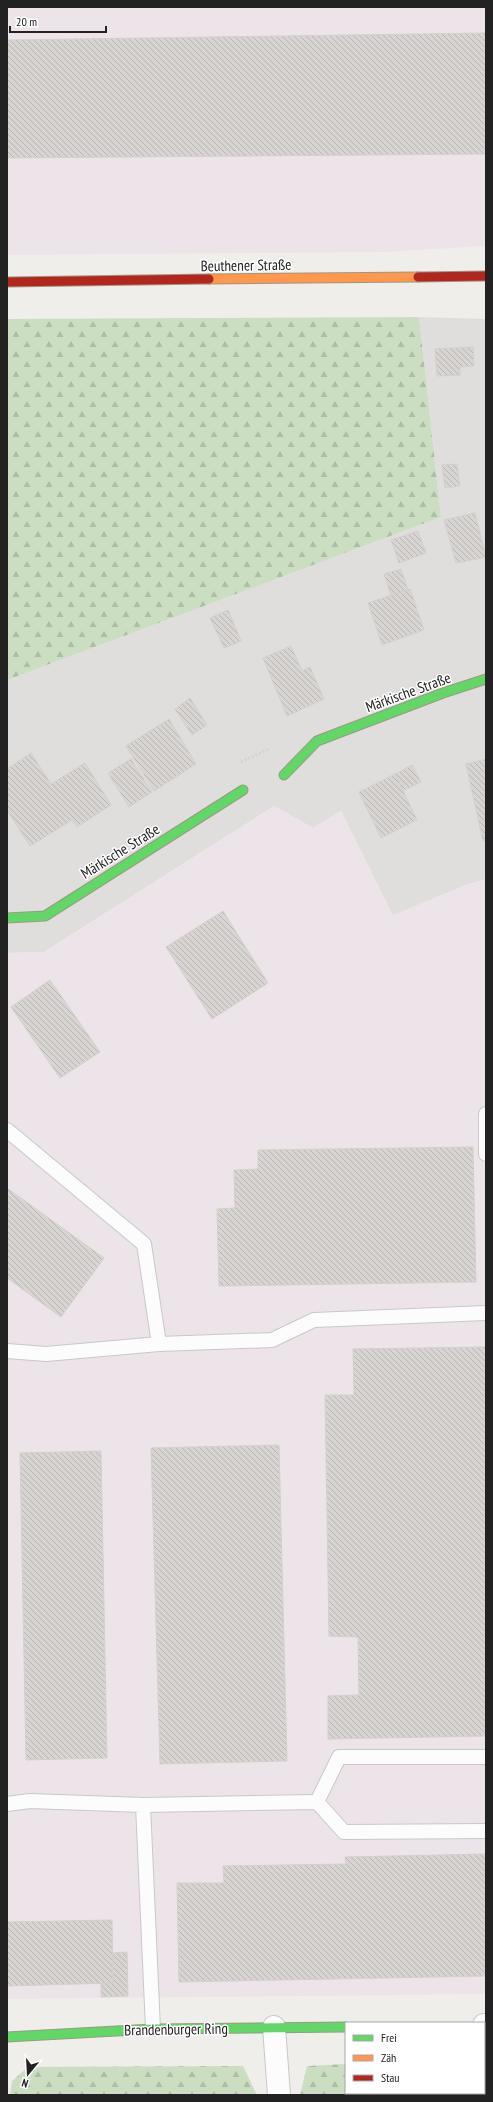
<svg xmlns="http://www.w3.org/2000/svg" width="493" height="2102" viewBox="0 0 493 2102" font-family="'PT Sans Narrow',sans-serif">
<defs>
<pattern id="forest-firs" width="22" height="20" patternUnits="userSpaceOnUse"><rect width="22" height="20" fill="#cbdec1"/><path d="M5 1l3.5 6h-7zM16 11l3.5 6h-7z" fill="#aebea6"/></pattern>
<pattern id="building-back-hatch" width="6" height="6" patternUnits="userSpaceOnUse"><rect width="6" height="6" fill="#d7d4d2"/><path d="M-1 5l2 2M0 0l6 6M5-1l2 2" fill="none" stroke="#b8b6b4"/></pattern>
</defs>
<rect width="100%" height="100%" fill="#f0eeeb"/>
<polygon fill="#dfdedc" points="419,317 486,319 486,879 466,885 393,916 341,811 313,828 274,806 44,952 7,953 7,680 441,517"/>
<g fill="#ede4e9">
<polygon points="7,7 486,7 486,246 383,252 7,255"/>
<polygon points="274,806 313,828 341,811 393,915 466,885 486,879 486,1994 7,1999 7,953 44,952"/>
</g>
<g fill="url(#forest-firs)">
<polygon points="419,317 441,517 7,680 7,319"/>
<polygon points="346,2064 346,2093 476,2093 476,2095 300,2095 307,2066"/>
<polygon points="243,2066 257,2095 10,2095 12,2081 28,2067"/>
</g>
<g fill="url(#building-back-hatch)" stroke="#d3d0cc">
<polygon points="486,33 486,154 7,158 7,40"/>
<polygon points="473,347 474,366 460,367 460,375 437,376 435,349"/>
<polygon points="457,464 460,486 445,488 442,465"/>
<polygon points="475,513 486,557 456,563 444,520"/>
<polygon points="418,531 426,553 399,563 391,540"/>
<polygon points="401,569 408,590 391,595 384,574"/>
<polygon points="410,589 424,630 382,645 368,603"/>
<polygon points="228,610 241,641 224,648 210,618"/>
<polygon points="291,646 302,671 310,667 324,699 287,716 263,658"/>
<polygon points="190,698 207,725 192,735 175,709"/>
<polygon points="169,719 196,764 154,791 126,746"/>
<polygon points="31,753 51,784 85,763 111,805 77,827 72,820 30,846 7,810 7,769"/>
<polygon points="131,759 152,792 129,807 108,773"/>
<polygon points="486,759 486,841 483,841 466,764"/>
<polygon points="412,765 421,782 403,791 395,774"/>
<polygon points="395,774 417,820 381,838 359,792"/>
<polygon points="223,911 268,983 212,1019 166,947"/>
<polygon points="50,980 100,1052 60,1078 11,1007"/>
<polygon points="473,1147 476,1282 219,1286 217,1209 235,1208 234,1170 258,1169 258,1150"/>
<polygon points="7,1188 104,1258 61,1317 7,1278"/>
<polygon points="486,1347 486,1736 328,1739 328,1696 359,1695 358,1637 329,1636 325,1395 354,1395 353,1349"/>
<polygon points="279,1445 287,1761 160,1764 151,1448"/>
<polygon points="101,1451 107,1758 26,1760 20,1453"/>
<polygon points="486,1854 486,1976 179,1982 177,1883 224,1883 223,1866 346,1864 345,1857"/>
<polygon points="112,1920 113,1983 7,1986 7,1922"/>
<polygon points="127,1952 128,1996 101,1997 101,1984 113,1983 113,1953"/>
</g>
<g fill="none" stroke-linecap="round" stroke-linejoin="round">
<defs>
<g id="lane">
<polyline points="486,1114 486,1154"/>
<polyline points="7,1130 144,1244 159,1344"/>
<polyline points="7,1351 46,1354 159,1344 272,1340 314,1320 486,1313"/>
<polyline points="317,1802 339,1757 486,1757"/>
<polyline points="7,1804 30,1801 143,1805 153,2029"/>
<polyline points="143,1805 317,1802 344,1832 486,1831"/>
</g>
<g id="street">
<polyline points="484,2025 486,2025"/>
<polyline points="274,2027 279,2095"/>
</g>
<g id="fast">
<polyline points="284,775 317,741 443,693 486,679"/>
<polyline points="7,918 45,916 243,790"/>
<polyline points="7,2037 153,2029 346,2027"/>
</g>
<polyline id="slow" points="209,279 418,277"/>
<g id="jam">
<polyline points="418,277 486,276"/>
<polyline points="7,282 209,279"/>
</g>
</defs>
<use href="#lane" stroke="#c9c8c7" stroke-width="16"/>
<use href="#street" stroke="#c9c8c7" stroke-width="24"/>
<use href="#fast" stroke="#999a82" stroke-width="11"/>
<use href="#slow" stroke="#999a82" stroke-width="11"/>
<use href="#jam" stroke="#999a82" stroke-width="11"/>
<polyline stroke="#dccecd" stroke-width="2.5" stroke-dasharray="2 2" stroke-linecap="butt" points="241,762 269,749"/>
<use href="#lane" stroke="#fdfcfc" stroke-width="14"/>
<use href="#street" stroke="#fdfcfc" stroke-width="22"/>
<use href="#fast" stroke="#63d668" stroke-width="9"/>
<use href="#slow" stroke="#ff974d" stroke-width="9"/>
<use href="#jam" stroke="#b3261e" stroke-width="9"/>
</g>
<g text-anchor="middle" dominant-baseline="central" stroke-width="3" stroke-linejoin="round" paint-order="stroke">
<g font-size="15" fill="#222" stroke="#fff">
<text transform="translate(246 265) rotate(-1)">Beuthener Straße</text>
<text transform="translate(408 692) rotate(-20)">Märkische Straße</text>
<text transform="translate(120 851) rotate(-32)">Märkische Straße</text>
<text transform="translate(176 2029) rotate(-1)">Brandenburger Ring</text>
</g>
</g>
<rect width="493" height="2102" fill="none" stroke="#222222" stroke-width="16"/>
<rect x="345" y="2022" width="140" height="72" fill="#ffffff" stroke="#a7a7a7"/>
<rect x="353" y="2035" width="20" height="6" fill="#63d668" stroke="#a7a7a7"/>
<text x="381" y="2042" font-size="12" fill="#222222">Frei</text>
<rect x="353" y="2055" width="20" height="6" fill="#ff974d" stroke="#a7a7a7"/>
<text x="381" y="2062" font-size="12" fill="#222222">Zäh</text>
<rect x="353" y="2075" width="20" height="6" fill="#b3261e" stroke="#a7a7a7"/>
<text x="381" y="2082" font-size="12" fill="#222222">Stau</text>
<g transform="translate(28 2074) rotate(198)" stroke="#ffffff" stroke-width="3" paint-order="stroke">
<path d="M0-3L7 15L0 10L-7 15Z" fill="#222222"/>
<text y="-6" font-size="11" font-weight="bold" text-anchor="middle" fill="#222222">N</text>
</g>
<path d="M10 26v6h96v-6" fill="none" stroke="#222222" stroke-width="2"/>
<text x="16" y="26" font-size="12" fill="#222222" stroke="#ffffff" stroke-width="3" paint-order="stroke">20 m</text>
</svg>
